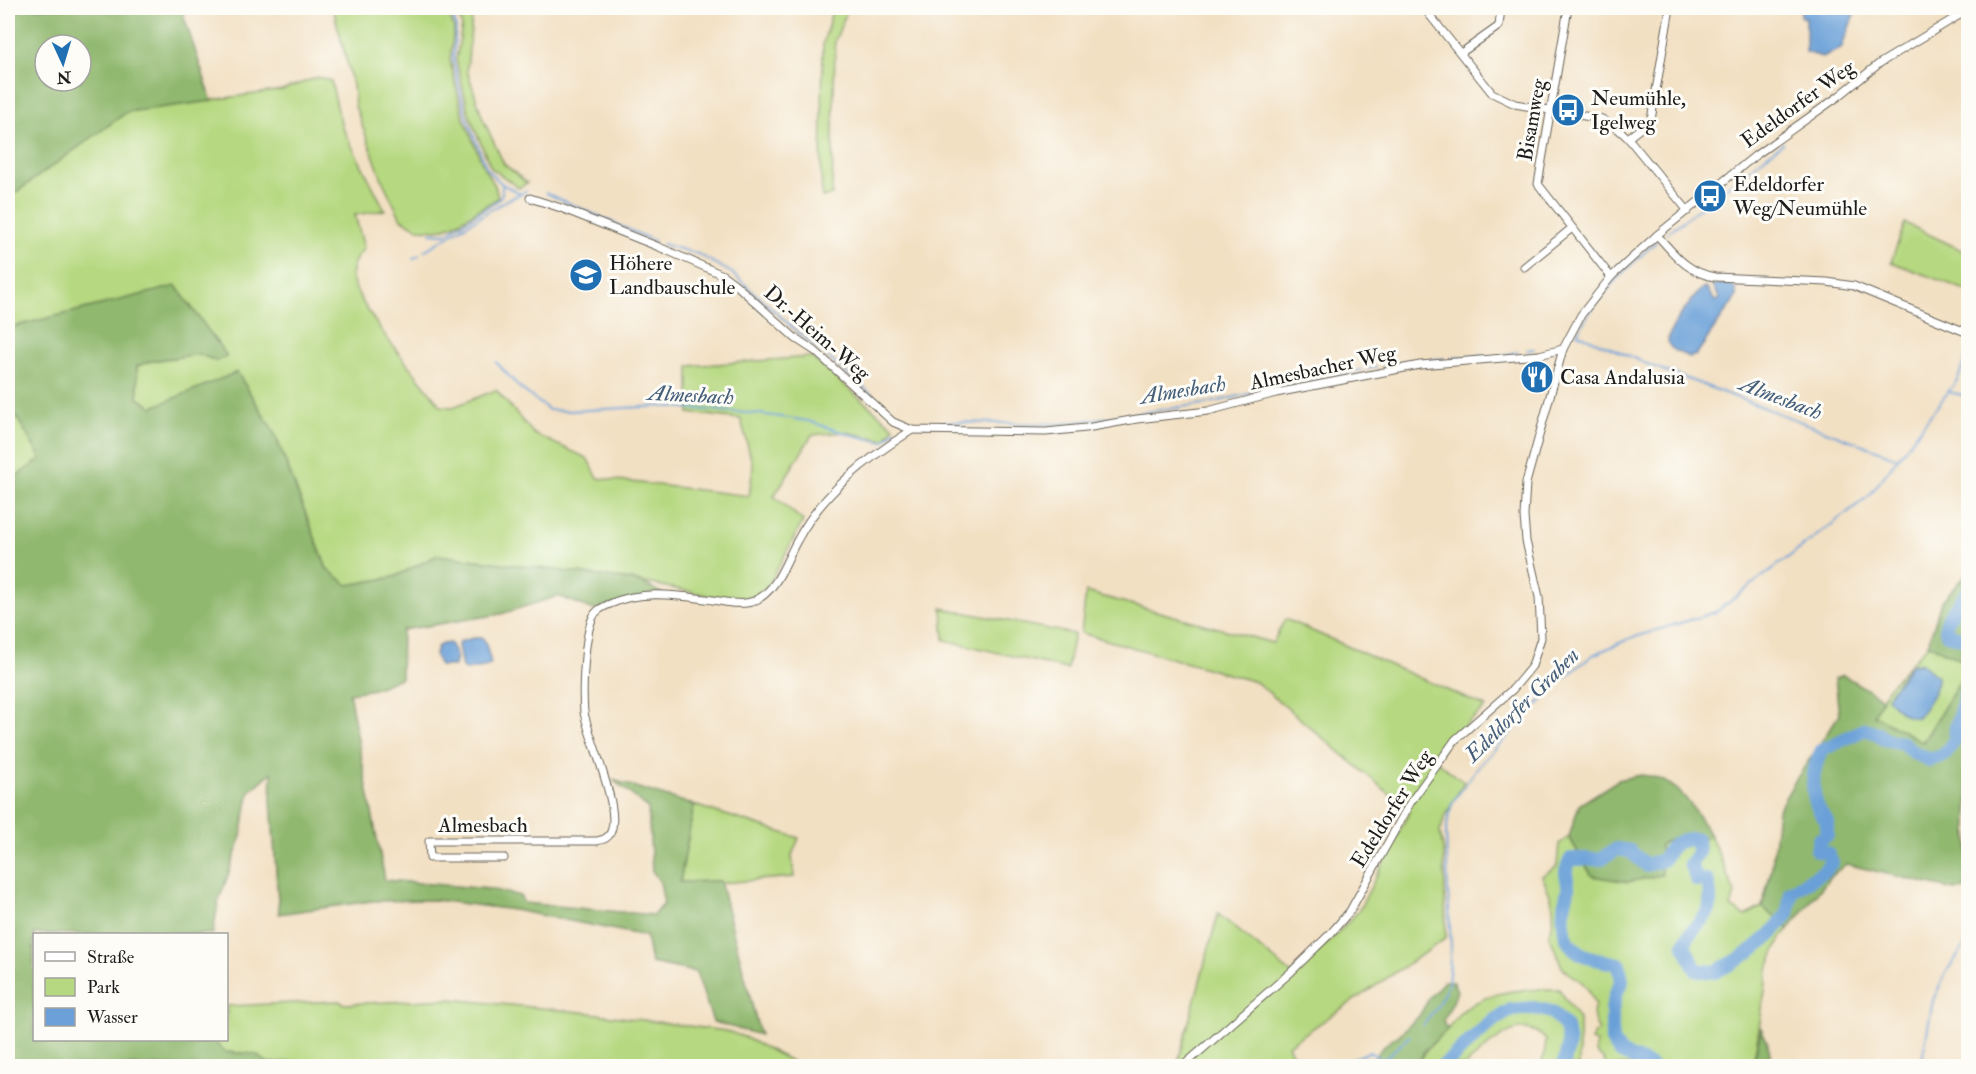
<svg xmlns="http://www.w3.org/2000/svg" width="1976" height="1074" viewBox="0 0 1976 1074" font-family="'IM FELL Double Pica',serif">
<rect width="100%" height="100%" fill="#fdfcf7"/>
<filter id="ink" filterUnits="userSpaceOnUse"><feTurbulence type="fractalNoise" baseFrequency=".0167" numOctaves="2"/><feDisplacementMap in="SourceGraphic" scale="12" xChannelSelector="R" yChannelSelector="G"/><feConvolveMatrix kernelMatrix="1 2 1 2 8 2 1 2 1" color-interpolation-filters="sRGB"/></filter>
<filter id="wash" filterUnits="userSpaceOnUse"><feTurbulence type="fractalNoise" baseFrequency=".008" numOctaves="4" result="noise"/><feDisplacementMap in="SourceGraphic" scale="24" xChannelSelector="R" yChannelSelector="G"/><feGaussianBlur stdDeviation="1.35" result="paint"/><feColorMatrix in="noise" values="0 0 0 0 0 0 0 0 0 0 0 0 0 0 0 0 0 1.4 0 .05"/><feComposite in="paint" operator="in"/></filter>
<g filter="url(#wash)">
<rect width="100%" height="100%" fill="#f2e0c3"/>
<g fill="#b6d880" stroke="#697a4e" stroke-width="1.5">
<polygon points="333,8 447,8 454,28 450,60 463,116 485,170 495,185 498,198 454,225 437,230 419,229 401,219 383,182 355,106 353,86"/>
<polygon points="456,8 473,8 467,70 483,119 504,164 527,183 519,188 491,168 469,115 456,60 462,26"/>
<polygon points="833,8 848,8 835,41 832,195 822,197 821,173 823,44"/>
<path d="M318 77 331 81 342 127 385 210 355 215 364 248C357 256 350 267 352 277 358 309 419 377 441 406L453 407 496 390 534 434 587 458 598 478 749 496 753 467 741 419 689 413V366L811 357 894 427 885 440 845 432 812 435 774 496 803 521 768 586 754 598 737 601 631 580 438 555 394 577 348 585 327 569 274 432 152 407 138 398 137 366 151 361 199 354 216 361 176 286 8 328V198L127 112 282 90Z"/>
<polygon points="1905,223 1968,253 1968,291 1891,262"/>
<polygon points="8,402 42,459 8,482"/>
<polygon points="1086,592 1273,643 1285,619 1486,707 1451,738 1435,760 1464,782 1444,819 1440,832 1444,853 1446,938 1288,1045 1299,1066 1177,1066 1218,914 1292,974 1335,936 1359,910 1410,811 1256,682 1081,633"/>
<polygon points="942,608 1074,634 1067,669 944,640"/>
<polygon points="1928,644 1968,663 1968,668 1923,742 1873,715 1887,689"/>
<polygon points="694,805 799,838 792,855 794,877 722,883 719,881 680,882"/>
<path d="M1569 837 1592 876 1672 838 1711 837 1735 893 1731 907 1745 916 1762 907 1789 929 1781 938 1769 965 1753 1066H1736L1733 1063H1721L1724 1066H1606L1604 1060 1596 1053V1043L1591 1041 1594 1034 1599 1031C1595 1023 1591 1014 1595 1005L1589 991 1582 982 1568 973 1562 967 1549 935C1558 911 1552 898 1542 876L1557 866 1559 844Z"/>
<path d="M1559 989 1579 1019V1066H1540L1544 1056 1546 1040C1519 1009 1487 1049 1464 1066H1418C1424 1050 1434 1042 1446 1030 1452 1024 1457 1014 1465 1009 1493 989 1526 989 1559 989Z"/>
<polygon points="450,999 590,1013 726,1031 744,1037 801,1066 321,1066 320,1061 268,1063 255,1054 225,1052 212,1040 226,1040 227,1006 339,1001 345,1004"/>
</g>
<g fill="#90b86e" stroke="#566a45" stroke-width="1.5" fill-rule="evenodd">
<path d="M8 8H181L212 101 127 112 8 198ZM45 45H81V81H45Z"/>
<polygon points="176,286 227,356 216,361 199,354 151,361 137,366 138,398 153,407 237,372 274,432 327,569 348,585 394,577 438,555 631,580 643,583 668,597 627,600 594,610 558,596 501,614 402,630 401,678 374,689 349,693 385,880 490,889 520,896 524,903 653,915 664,904 660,882 652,871 648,808 613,780 694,805 680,882 720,881 760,1035 713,1022 696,972 651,963 646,936 514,910 435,900 372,901 279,914 271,800 272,772 250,791 240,841 218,903 213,934 34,934 34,1040 212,1040 225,1052 255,1054 268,1063 321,1061 321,1066 8,1066 8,482 41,459 8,402 8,328"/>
<polygon points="1968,572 1968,603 1965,611 1968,617 1968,663 1928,644 1941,602"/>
<polygon points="1968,668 1968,889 1954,890 1846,864 1831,876 1789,929 1762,907 1772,867 1778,810 1795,781 1839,715 1835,678 1843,675 1882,698 1874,715 1923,742"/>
<path d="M1641 775C1679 778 1693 807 1711 837L1672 838 1660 845 1662 875 1628 882 1592 876 1569 837 1579 805 1618 780Z"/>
<polygon points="1444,981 1453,982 1457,991 1453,1002 1443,1021 1445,1026 1449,1028 1424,1051 1418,1066 1369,1066 1383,1046 1399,1035 1419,1016 1430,997"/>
<polygon points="1761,1028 1767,1041 1773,1066 1753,1066"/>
</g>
<g fill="#6ba0d8" stroke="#445e7a" stroke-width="1.5">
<path d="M1801 8H1886C1874 12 1864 8 1855 12L1841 49 1822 57 1806 52V18L1801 17Z"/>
<path d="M1714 284H1731L1736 290V297L1696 355 1689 357C1683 354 1672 351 1669 345 1663 332 1693 300 1701 289L1706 288 1715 301 1720 299 1712 286Z"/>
<polygon points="473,638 481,638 485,641 491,663 488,666 466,670 462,668 458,645 459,642"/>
<polygon points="450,643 456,656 454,666 440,666 435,655 437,647 442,644"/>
<path d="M1921 663 1937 676C1938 693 1927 703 1918 717 1906 720 1896 707 1888 700L1887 697 1911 664Z"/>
</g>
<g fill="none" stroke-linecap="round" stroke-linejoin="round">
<g stroke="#6ba0d8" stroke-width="2">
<polyline points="451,8 456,27 453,60 466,116 487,169 502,184 521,194 526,191"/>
<polyline points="546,193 654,241"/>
<polyline points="431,233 445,234 497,201 502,194 502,184"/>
<polyline points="1666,234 1783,143"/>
<path d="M1656 242C1625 269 1597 297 1577 333L1647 364 1898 458"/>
<polyline points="662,244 698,254 732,273 800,334 900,418 922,426 944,422 1061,424 1210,403 1269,389"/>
<polyline points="424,251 507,200 521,194"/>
<polyline points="413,259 419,255"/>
<polyline points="1527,350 1534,349"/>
<polyline points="1504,355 1518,352"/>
<polyline points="1452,358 1482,356"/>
<polyline points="1415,361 1444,359"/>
<polyline points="496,362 520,388 549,410 569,411 661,406 760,414 808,421 848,434 883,442 896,430"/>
<polyline points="1383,366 1409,362"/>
<polyline points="1366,369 1376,367"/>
<polyline points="1331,376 1361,370"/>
<polyline points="1277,387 1325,377"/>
<polyline points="1948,392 1968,396"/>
<polyline points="1423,1025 1437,1007 1448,985 1451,947 1448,891 1446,831 1448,820 1452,803 1478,767 1559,682 1593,655 1631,638 1716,612 1869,496 1958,379 1968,351"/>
<polyline points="1335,1066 1369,1052 1382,1059"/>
<polyline points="1376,1066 1410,1036"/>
<polyline points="1921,1066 1933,1000 1947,971 1968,941"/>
</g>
<g stroke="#6ba0d8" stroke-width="14">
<path d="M1968 592C1960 604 1941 619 1947 634L1968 640"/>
<polyline points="1443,1066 1491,1022 1511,1010 1534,1008 1552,1012 1566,1027 1569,1044 1563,1066"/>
<path d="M1651 1066 1621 1053 1612 1041V1010L1616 993 1622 981 1619 964C1582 957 1560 953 1564 909 1564 903 1567 897 1568 890 1569 873 1561 878 1571 859H1600L1617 849 1630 851 1646 865 1663 860C1672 844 1678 838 1697 839L1698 853 1690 864 1697 880H1707C1719 923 1695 915 1684 945L1696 970 1715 972 1736 961 1755 948 1771 934 1788 914 1791 892 1824 871 1832 862 1827 853 1817 851 1819 840 1827 835V821C1809 802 1810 772 1822 750L1865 729 1877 733 1884 739 1903 743 1914 753 1930 760 1944 755 1955 740 1956 726 1968 686"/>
</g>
</g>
</g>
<g filter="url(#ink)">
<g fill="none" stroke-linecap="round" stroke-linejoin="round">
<defs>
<g id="street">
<polyline points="1424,8 1492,93 1515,104 1602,119 1618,129 1628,138 1688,211"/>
<polyline points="1568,8 1538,184 1611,277"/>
<polyline points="1461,53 1499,26 1501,8"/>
<polyline points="1628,138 1651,120 1670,8"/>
<polyline points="530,198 561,208 659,247 723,275 735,284 795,338 815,351 893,422 912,430 1046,432 1086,428 1137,419 1208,411 1276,393 1420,365 1539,355 1563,349"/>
<path d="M1657 235C1675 255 1688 273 1715 277L1827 282 1854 286 1968 333"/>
<polyline points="1524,267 1572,228"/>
<path d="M504 858H430L429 841H597C600 840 603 840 606 838 629 823 587 735 584 712 582 691 584 636 593 617 596 610 603 607 610 604 643 589 679 596 713 600 726 602 742 606 754 601 778 591 786 559 798 539 823 492 868 458 912 430"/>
<polyline points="1183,1066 1291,972 1331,933 1350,911 1410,803 1455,740 1513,689 1532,666 1541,638 1539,597 1526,541 1524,516 1526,483 1563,349 1581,315 1611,277 1657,235 1756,155 1839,96 1880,63 1968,10"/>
</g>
</defs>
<use href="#street" stroke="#676156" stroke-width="9"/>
<use href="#street" stroke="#fff" stroke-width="7"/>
</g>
</g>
<defs>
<symbol id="bus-disc" viewBox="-11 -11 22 22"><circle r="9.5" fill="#1f6fb2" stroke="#fdfcf7"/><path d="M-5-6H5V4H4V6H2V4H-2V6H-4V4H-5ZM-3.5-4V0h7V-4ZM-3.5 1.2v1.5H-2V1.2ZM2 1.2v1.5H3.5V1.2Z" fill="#fff"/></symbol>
<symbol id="university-disc" viewBox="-11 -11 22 22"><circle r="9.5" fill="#1f6fb2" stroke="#fdfcf7"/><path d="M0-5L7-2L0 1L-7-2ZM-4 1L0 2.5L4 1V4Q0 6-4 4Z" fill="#fff"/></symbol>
<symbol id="restaurant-disc" viewBox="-11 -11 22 22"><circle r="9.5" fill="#1f6fb2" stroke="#fdfcf7"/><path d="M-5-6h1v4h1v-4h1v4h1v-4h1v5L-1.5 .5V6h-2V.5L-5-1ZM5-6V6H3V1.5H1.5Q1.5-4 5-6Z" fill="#fff"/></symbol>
</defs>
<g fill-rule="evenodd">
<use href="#bus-disc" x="1549" y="91" width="38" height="38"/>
<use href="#bus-disc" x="1691" y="177" width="38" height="38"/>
<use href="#university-disc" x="567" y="256" width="38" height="38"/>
<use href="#restaurant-disc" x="1518" y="358" width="38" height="38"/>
</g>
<g text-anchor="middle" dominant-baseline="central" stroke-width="6" stroke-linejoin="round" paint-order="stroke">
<g font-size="21" fill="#1c1c1c" stroke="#fdfcf7" text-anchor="start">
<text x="1591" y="98">Neumühle,<tspan x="1591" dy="24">Igelweg</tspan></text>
<text x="1733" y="184">Edeldorfer<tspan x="1733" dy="24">Weg/Neumühle</tspan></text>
<text x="609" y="263">Höhere<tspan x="609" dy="24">Landbauschule</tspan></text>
<text x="1560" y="377">Casa Andalusia</text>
</g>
<g font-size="21" fill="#1c1c1c" stroke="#fdfcf7">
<text transform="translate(1798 104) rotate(-36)">Edeldorfer Weg</text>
<text transform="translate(1532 120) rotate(-80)">Bisamweg</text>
<text transform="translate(817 333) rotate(41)">Dr.-Heim-Weg</text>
<text transform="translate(1323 368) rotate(-12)">Almesbacher Weg</text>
<text transform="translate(1392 809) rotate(-58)">Edeldorfer Weg</text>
<text x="483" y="825">Almesbach</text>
</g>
<g font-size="22" font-style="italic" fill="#445e7a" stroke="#fdfcf7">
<text transform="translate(1183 390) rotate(-9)">Almesbach</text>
<text transform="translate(691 395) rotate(3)">Almesbach</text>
<text transform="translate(1781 398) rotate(21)">Almesbach</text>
<text transform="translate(1522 705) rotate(-45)">Edeldorfer Graben</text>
</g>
</g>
<rect width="1976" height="1074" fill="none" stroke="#fdfcf7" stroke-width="30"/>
<rect x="33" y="933" width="195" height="108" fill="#fdfcf7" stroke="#a3a29f" stroke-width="1.5"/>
<rect x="45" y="952" width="30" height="9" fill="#ffffff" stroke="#a3a29f" stroke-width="1.5"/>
<text x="87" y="963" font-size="18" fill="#1c1c1c">Straße</text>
<rect x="45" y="978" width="30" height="18" fill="#b6d880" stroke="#a3a29f" stroke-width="1.5"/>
<text x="87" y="993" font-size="18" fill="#1c1c1c">Park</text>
<rect x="45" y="1008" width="30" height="18" fill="#6ba0d8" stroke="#a3a29f" stroke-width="1.5"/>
<text x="87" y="1023" font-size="18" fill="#1c1c1c">Wasser</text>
<g transform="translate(63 63) rotate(176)"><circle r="28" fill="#fdfcf7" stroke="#a3a29f" stroke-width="1.5"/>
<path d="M0-4.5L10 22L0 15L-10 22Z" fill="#1f6fb2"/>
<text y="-9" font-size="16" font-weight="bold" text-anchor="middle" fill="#1c1c1c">N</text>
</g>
</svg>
